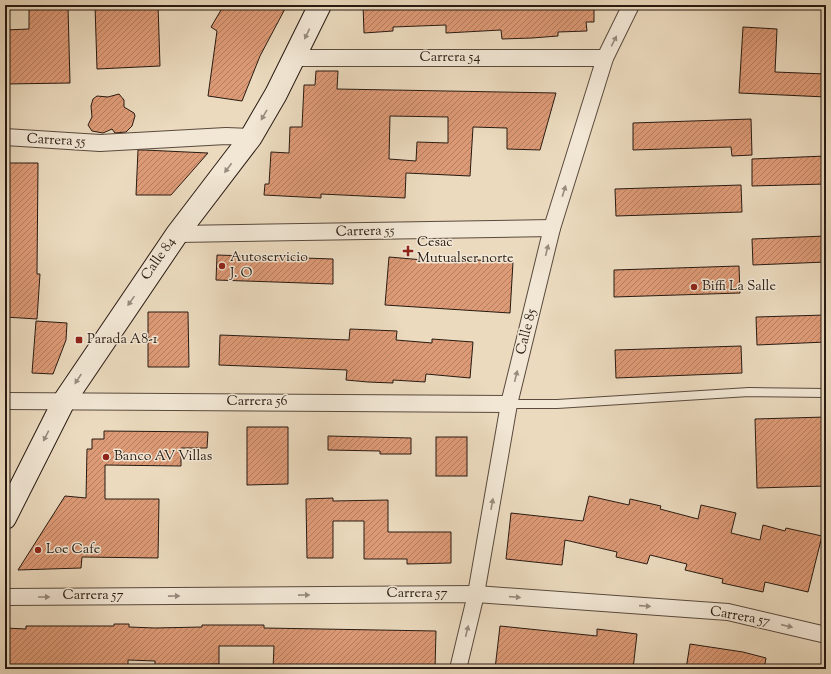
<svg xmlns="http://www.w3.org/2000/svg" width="831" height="674" viewBox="0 0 831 674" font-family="'Sorts Mill Goudy',serif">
<defs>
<pattern id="building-hatch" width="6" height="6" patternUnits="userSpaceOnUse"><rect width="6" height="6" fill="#dd9a76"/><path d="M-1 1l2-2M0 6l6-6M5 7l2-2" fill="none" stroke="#b37d5f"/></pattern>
</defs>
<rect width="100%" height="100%" fill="#ebdabe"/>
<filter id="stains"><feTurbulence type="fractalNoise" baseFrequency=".005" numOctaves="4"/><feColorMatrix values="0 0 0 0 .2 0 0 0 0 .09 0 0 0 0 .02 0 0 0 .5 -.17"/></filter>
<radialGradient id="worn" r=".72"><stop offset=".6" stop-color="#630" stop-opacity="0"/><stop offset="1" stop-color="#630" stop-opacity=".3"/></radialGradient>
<g fill="url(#building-hatch)" stroke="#281a12" fill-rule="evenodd">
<polygon points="95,5 158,5 160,66 97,69"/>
<polygon points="224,5 287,5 260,56 242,101 208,96 217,31 211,27"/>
<polygon points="363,5 594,5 594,22 586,22 587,31 558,32 558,36 532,38 502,39 501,30 446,33 446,25 393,27 393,31 364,33"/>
<polygon points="68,7 70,83 5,84 5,30 29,29 29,9"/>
<polygon points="743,27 777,29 775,72 826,74 826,97 739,93"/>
<path d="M316 71H338L337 89 556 93 540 150 507 149V128L473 127 470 176 406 173 405 198 321 194V198L264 195 265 184H269L271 152 289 153 290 127H302L304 85H315ZM390 116 448 117V143L417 142 416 161 389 159Z"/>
<polygon points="119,94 124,100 124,107 134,113 135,116 132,126 126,132 115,133 112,129 103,133 92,131 88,125 92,117 91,106 93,99 97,96 108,97"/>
<polygon points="751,119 752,155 732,156 731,147 633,150 633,123"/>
<polygon points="138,150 144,150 208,153 171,195 136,195"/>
<polygon points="826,156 826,184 752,186 752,159"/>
<polygon points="9,163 38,163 37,274 40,274 37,319 5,317 5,271 8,272"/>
<polygon points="741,185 742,212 616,216 615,189"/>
<polygon points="826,236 826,262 753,265 752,239"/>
<polygon points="217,255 333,259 333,284 216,280"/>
<polygon points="389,257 458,263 458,259 513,262 510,313 385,305"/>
<polygon points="739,266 740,293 614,297 614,270"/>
<polygon points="148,312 188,312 189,367 148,367"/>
<polygon points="826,315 826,342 757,345 756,317"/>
<polygon points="36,321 67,323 66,340 53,374 32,373"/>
<polygon points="350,329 397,331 396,340 432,343 432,339 473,342 470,378 426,374 425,382 393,380 393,383 368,382 346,380 347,370 219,365 220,335 349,340"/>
<polygon points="741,346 742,373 616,378 615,350"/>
<polygon points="826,417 826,486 757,488 755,419"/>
<polygon points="247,427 288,427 288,484 247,485"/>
<polygon points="104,431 208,432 207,448 181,448 181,466 105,465 105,499 159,499 158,558 82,557 81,568 18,570 65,496 86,498 87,449 92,449 92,439 104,439"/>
<polygon points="328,436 411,438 411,454 380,454 380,451 328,450"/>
<rect x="436" y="437" width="31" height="39"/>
<polygon points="589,496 629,505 630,499 661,506 660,509 698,519 701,505 736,513 731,533 760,540 763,525 785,531 786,528 822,536 808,592 765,582 763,592 722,583 723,579 685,570 687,564 650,555 647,564 616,557 617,552 565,540 562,565 506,559 511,513 583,521"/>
<polygon points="333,498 333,501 388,500 388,532 451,532 451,563 407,564 407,559 364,559 364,521 333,521 333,558 307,558 306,499"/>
<polygon points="114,624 129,624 129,627 155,628 202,627 202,625 264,625 264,628 436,631 435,669 273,669 274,646 219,646 219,664 183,665 183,669 155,669 155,661 128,660 128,669 5,669 5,628 26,629 26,626 114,626"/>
<polygon points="500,626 597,636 597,629 637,634 633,669 495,669"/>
<polygon points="690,644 743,652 766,658 764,669 686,669"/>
</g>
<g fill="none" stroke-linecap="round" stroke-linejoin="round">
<defs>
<polyline id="lane" points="509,404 557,404 749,392 826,393"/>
<g id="street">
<polyline points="295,58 605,58"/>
<polyline points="5,137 100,143 226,136 251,137"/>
<polyline points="177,234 552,228"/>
<polyline points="5,401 509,404"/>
<polyline points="5,597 476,594 728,612 826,635"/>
<polyline points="458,669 476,594 509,404 552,228 605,58 631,5"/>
</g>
<polyline id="secondary" points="5,518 64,401 177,234 251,137 276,94 320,5"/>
</defs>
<use href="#lane" stroke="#594a3d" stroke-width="10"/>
<use href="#street" stroke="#594a3d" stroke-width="18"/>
<use href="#secondary" stroke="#281a12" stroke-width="24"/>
<use href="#lane" stroke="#f2e7d5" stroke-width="8"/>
<use href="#street" stroke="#f2e7d5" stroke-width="16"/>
<use href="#secondary" stroke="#f2e7d5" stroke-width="22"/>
</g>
<defs><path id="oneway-solid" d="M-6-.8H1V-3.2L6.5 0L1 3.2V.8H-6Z"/></defs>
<g fill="#978b7d">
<use href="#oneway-solid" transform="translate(307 34) rotate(116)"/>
<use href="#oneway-solid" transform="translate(614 41) rotate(-63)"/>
<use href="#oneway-solid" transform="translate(264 115) rotate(120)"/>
<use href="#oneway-solid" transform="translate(228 168) rotate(127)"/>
<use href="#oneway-solid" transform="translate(564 191) rotate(-73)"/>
<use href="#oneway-solid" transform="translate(547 250) rotate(-76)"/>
<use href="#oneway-solid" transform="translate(131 301) rotate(125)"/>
<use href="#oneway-solid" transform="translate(516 376) rotate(-76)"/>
<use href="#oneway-solid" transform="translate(78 379) rotate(123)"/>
<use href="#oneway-solid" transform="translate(46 436) rotate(117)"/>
<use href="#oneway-solid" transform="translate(492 504) rotate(-80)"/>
<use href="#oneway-solid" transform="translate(304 595) rotate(-1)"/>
<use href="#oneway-solid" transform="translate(174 596) rotate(-1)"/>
<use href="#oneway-solid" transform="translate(44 597)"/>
<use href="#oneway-solid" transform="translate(515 597) rotate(4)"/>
<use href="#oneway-solid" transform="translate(645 606) rotate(4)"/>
<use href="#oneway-solid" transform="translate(787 626) rotate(13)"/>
<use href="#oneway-solid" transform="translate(467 631) rotate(-76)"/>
</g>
<g fill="#8f2418" stroke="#f2e7d5" stroke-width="1.5">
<path d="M406 245h4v4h4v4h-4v4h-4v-4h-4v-4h4z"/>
<circle cx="222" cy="266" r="4"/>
<circle cx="694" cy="287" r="4"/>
<rect x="75" y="336" width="8" height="8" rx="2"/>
<circle cx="106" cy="457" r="4"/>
<circle cx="38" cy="550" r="4"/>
</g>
<g text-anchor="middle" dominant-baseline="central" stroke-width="3" stroke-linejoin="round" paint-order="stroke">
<g font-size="14" fill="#281a12" stroke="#f2e7d5">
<text x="450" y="58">Carrera 54</text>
<text transform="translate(56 141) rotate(3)">Carrera 55</text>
<text transform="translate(365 232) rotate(-1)">Carrera 55</text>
<text transform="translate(159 259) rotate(-55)">Calle 84</text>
<text transform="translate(527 332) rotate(-76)">Calle 85</text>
<text x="257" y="402">Carrera 56</text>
<text x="417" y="594">Carrera 57</text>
<text x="93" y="596">Carrera 57</text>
<text transform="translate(740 617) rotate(10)">Carrera 57</text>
</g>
<g font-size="14" fill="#281a12" stroke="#f2e7d5" text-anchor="start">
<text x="417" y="243">Cesac<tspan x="417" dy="16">Mutualser norte</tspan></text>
<text x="230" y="258">Autoservicio<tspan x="230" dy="16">J. O</tspan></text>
<text x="702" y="287">Biffi La Salle</text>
<text x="87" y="340">Parada A8-1</text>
<text x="114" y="457">Banco AV Villas</text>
<text x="46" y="550">Loe Cafe</text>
</g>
</g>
<rect width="831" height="674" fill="none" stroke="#ebdabe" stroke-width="20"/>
<rect x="6" y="6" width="819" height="662" fill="none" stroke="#281a12" stroke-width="2"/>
<rect x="10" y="10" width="811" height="654" fill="none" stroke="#281a12"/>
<rect width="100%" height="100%" filter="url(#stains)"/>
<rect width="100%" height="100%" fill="url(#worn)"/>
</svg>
